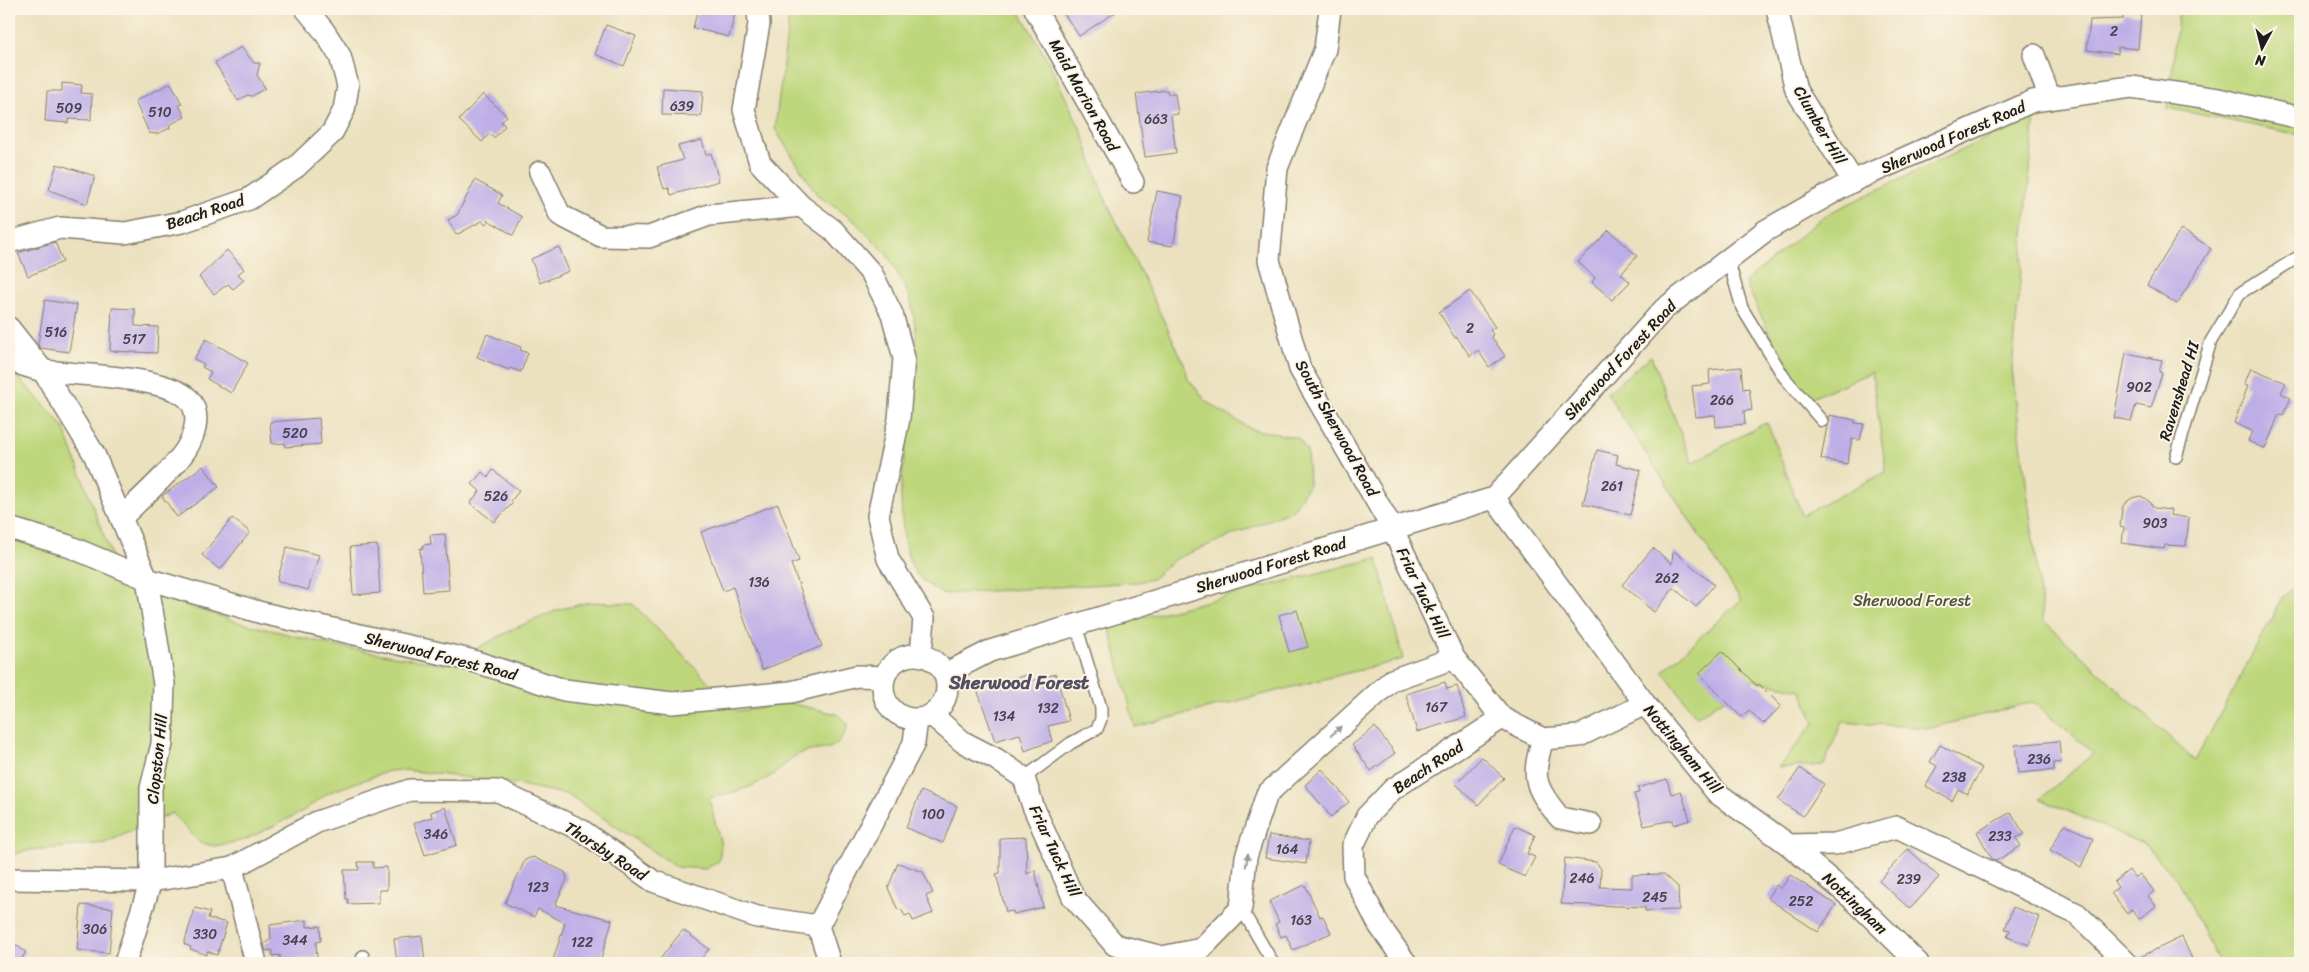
<svg xmlns="http://www.w3.org/2000/svg" width="2309" height="972" viewBox="0 0 2309 972" font-family="Sriracha,sans-serif">
<rect width="100%" height="100%" fill="#fcf5e5"/>
<filter id="ink" filterUnits="userSpaceOnUse"><feTurbulence type="fractalNoise" baseFrequency=".02" numOctaves="2"/><feDisplacementMap in="SourceGraphic" scale="10" xChannelSelector="R" yChannelSelector="G"/><feConvolveMatrix kernelMatrix="1 2 1 2 8 2 1 2 1" color-interpolation-filters="sRGB"/></filter>
<filter id="wash" filterUnits="userSpaceOnUse"><feTurbulence type="fractalNoise" baseFrequency=".0096" numOctaves="4" result="noise"/><feDisplacementMap in="SourceGraphic" scale="20" xChannelSelector="R" yChannelSelector="G"/><feGaussianBlur stdDeviation="1.12" result="paint"/><feColorMatrix in="noise" values="0 0 0 0 0 0 0 0 0 0 0 0 0 0 0 0 0 1.4 0 .05"/><feComposite in="paint" operator="in"/></filter>
<g filter="url(#wash)">
<rect width="100%" height="100%" fill="#ebe1bf"/>
<g fill="#bed77c" stroke="#6d7a4c">
<path d="M790 9H1018L1049 63 1082 132 1102 192 1184 363 1188 379 1208 403 1251 429 1298 438 1307 451 1309 484 1293 510 1175 559 1152 579 1137 582 942 594C934 588 923 582 917 575 902 555 901 510 901 486L915 362 916 331 911 301 905 286 886 253 852 219 818 196 775 129Z"/>
<polygon points="2179,9 2300,9 2300,135 2168,108"/>
<polygon points="2035,115 2012,369 2043,620 2195,761 2282,599 2300,580 2300,963 2219,963 2178,880 2145,845 2040,799 2094,753 2033,702 1930,728 1842,722 1824,765 1778,768 1814,723 1801,690 1754,680 1696,717 1663,671 1741,600 1607,393 1651,356 1692,463 1767,422 1802,515 1886,472 1872,372 1802,402 1745,282 1825,215"/>
<path d="M9 367 63 426 122 584 238 622 336 646 447 665 513 629 558 610 589 602 633 604 737 711 789 703 837 714 848 724C837 757 824 745 799 754 789 758 781 770 771 776 753 788 730 793 709 798L721 845 719 861 706 869 676 867 569 795 511 783 405 770 389 771 330 792 300 813 245 840 215 846 200 843 172 813 105 843 31 850 9 855Z"/>
<polygon points="1377,558 1403,659 1135,727 1109,626"/>
</g>
<g id="blocks">
<g fill="#beaee7">
<polygon points="698,9 736,9 729,37 693,28"/>
<polygon points="1061,9 1120,9 1079,36"/>
<polygon points="2124,13 2141,15 2138,49 2118,47 2118,54 2087,50 2090,20 2123,19"/>
<polygon points="606,25 636,36 624,66 595,54"/>
<polygon points="241,47 254,63 260,63 257,75 265,88 252,96 247,95 238,101 215,63"/>
<polygon points="62,83 82,85 81,93 92,94 91,120 69,119 68,123 45,121 47,91 62,91"/>
<polygon points="171,83 182,104 179,105 185,117 169,125 170,128 157,134 149,133 135,101"/>
<polygon points="663,88 703,91 701,116 662,115"/>
<polygon points="1167,90 1168,94 1175,94 1178,114 1171,115 1176,153 1145,157 1136,94"/>
<polygon points="483,94 507,116 501,122 505,126 494,138 489,134 482,142 459,120"/>
<polygon points="702,140 706,155 711,153 719,181 671,195 669,188 664,189 657,167 683,160 678,146"/>
<polygon points="57,164 95,176 87,204 49,190"/>
<polygon points="475,180 502,195 498,203 522,217 513,235 488,220 486,224 482,221 456,235 448,220 457,215"/>
<polygon points="1157,191 1183,196 1173,246 1147,242"/>
<polygon points="2181,229 2211,248 2177,304 2147,285"/>
<polygon points="1609,230 1637,256 1621,274 1630,282 1612,300 1592,282 1595,278 1578,262"/>
<polygon points="55,242 63,262 28,276 18,253"/>
<polygon points="559,247 569,271 540,283 531,259"/>
<polygon points="227,250 244,269 238,274 244,280 233,289 228,284 214,294 199,277"/>
<polygon points="1470,291 1495,327 1490,330 1493,335 1491,336 1505,356 1489,367 1478,350 1470,356 1457,337 1455,338 1439,312"/>
<polygon points="45,300 77,305 69,352 40,348 38,344"/>
<polygon points="112,308 135,309 135,326 158,327 157,353 110,351"/>
<polygon points="487,334 521,347 520,350 528,353 521,372 510,368 509,370 477,357"/>
<polygon points="206,339 248,363 231,393 207,379 211,372 202,367 204,364 194,359"/>
<polygon points="2126,353 2162,360 2159,372 2162,373 2151,408 2136,405 2131,421 2114,418"/>
<polygon points="1741,367 1743,389 1749,388 1752,410 1744,411 1745,424 1716,427 1715,415 1696,417 1692,386 1710,384 1709,370"/>
<polygon points="2251,368 2286,383 2281,393 2291,398 2283,415 2279,414 2265,449 2248,441 2252,431 2234,423 2248,386 2244,385"/>
<polygon points="1829,415 1855,420 1855,423 1864,424 1860,440 1852,439 1847,464 1821,459"/>
<polygon points="319,418 321,444 285,447 285,443 272,444 270,422"/>
<polygon points="1597,450 1618,455 1616,464 1641,470 1630,515 1583,504"/>
<polygon points="203,466 219,487 177,517 162,496"/>
<polygon points="493,470 519,491 511,501 513,503 494,522 470,503 480,491 472,484 482,472 488,477"/>
<polygon points="2140,496 2147,499 2154,508 2171,510 2170,515 2189,518 2186,546 2165,545 2164,549 2122,543 2124,527 2120,526 2122,508 2125,503 2132,498"/>
<polygon points="778,504 799,561 791,564 822,646 762,670 733,587 723,591 701,532"/>
<polygon points="232,518 250,532 220,570 202,555"/>
<polygon points="445,534 449,590 423,592 420,548 423,549 423,545 431,544 430,535"/>
<polygon points="377,545 380,593 353,595 350,547"/>
<polygon points="287,547 319,555 308,590 277,581"/>
<polygon points="1653,548 1672,564 1673,550 1714,585 1696,607 1674,588 1654,612 1622,585"/>
<polygon points="1297,610 1308,647 1289,652 1279,615"/>
<polygon points="1722,651 1757,686 1759,684 1781,706 1763,724 1749,710 1741,717 1699,673"/>
<polygon points="1030,674 1031,681 1056,674 1069,721 1048,726 1052,741 1025,751 1020,734 995,741 977,689"/>
<polygon points="1445,682 1447,689 1457,686 1466,717 1417,732 1406,694"/>
<polygon points="1375,727 1395,753 1371,771 1352,745"/>
<polygon points="2059,741 2061,762 2054,763 2054,770 2018,773 2015,745"/>
<polygon points="1940,745 1982,768 1967,794 1958,789 1952,801 1926,786 1937,766 1930,762"/>
<polygon points="1482,757 1504,778 1478,805 1456,784"/>
<polygon points="1800,768 1824,784 1803,816 1778,800"/>
<polygon points="1322,769 1349,802 1331,817 1305,785"/>
<polygon points="1667,779 1671,794 1681,791 1690,820 1674,825 1673,820 1644,826 1634,794 1639,793 1638,788"/>
<polygon points="921,791 957,806 943,843 906,828"/>
<polygon points="445,807 457,845 425,855 414,823 432,817 431,812"/>
<polygon points="2011,812 2024,834 2016,838 2021,846 1996,861 1992,859 1977,832"/>
<polygon points="2065,824 2093,839 2081,867 2050,850"/>
<polygon points="1515,826 1535,835 1527,854 1535,857 1525,877 1498,865"/>
<polygon points="1269,835 1309,841 1306,864 1265,858"/>
<polygon points="1026,837 1027,874 1035,870 1043,907 1014,914 1013,911 1006,912 996,874 1000,873 1000,838"/>
<polygon points="1908,849 1939,877 1910,909 1879,881"/>
<polygon points="533,857 565,872 567,879 555,905 612,920 600,963 564,963 553,960 565,923 538,909 534,917 505,903 525,860"/>
<polygon points="1565,858 1596,862 1601,869 1600,887 1632,888 1632,875 1664,874 1678,887 1679,910 1645,911 1645,907 1561,904"/>
<polygon points="358,862 373,862 373,868 387,867 387,890 379,890 379,903 348,904 348,899 346,899 344,870 359,870"/>
<polygon points="898,863 923,872 933,893 926,896 933,913 913,921 910,914 905,916 901,909 898,910 888,888"/>
<polygon points="2129,870 2135,878 2140,874 2154,891 2148,896 2156,906 2139,919 2132,909 2127,914 2111,893 2118,887 2114,882"/>
<polygon points="1790,875 1836,905 1818,932 1767,898 1776,885 1781,889"/>
<polygon points="1305,885 1320,917 1323,916 1331,933 1293,950 1286,935 1281,937 1275,924 1279,922 1269,901"/>
<polygon points="81,905 113,908 109,953 77,950"/>
<polygon points="2013,907 2040,917 2029,945 2007,937 2010,930 2005,929"/>
<polygon points="195,908 210,912 208,918 227,923 217,955 207,951 207,955 190,949 191,947 184,944"/>
<polygon points="307,920 307,927 320,926 321,941 316,942 317,958 280,960 280,955 272,956 272,950 266,951 264,944 271,939 270,925"/>
<polygon points="683,930 709,949 698,963 657,963"/>
<polygon points="422,936 425,963 397,963 394,939"/>
<polygon points="2182,937 2194,963 2139,963 2138,958"/>
<polygon points="9,940 26,952 19,963 9,963"/>
</g>
</g>
</g>
<g filter="url(#ink)">
<use href="#blocks" fill-opacity="0" stroke="#847e6e" stroke-width="1"/>
<g fill="none" stroke-linecap="round" stroke-linejoin="round">
<defs>
<g id="service">
<polyline points="1728,259 1742,308 1784,377 1822,421"/>
<polyline points="2176,457 2211,341 2240,293 2300,256"/>
<polyline points="1024,778 1071,743 1097,729 1101,719 1101,708 1076,625"/>
<polyline points="1241,908 1273,963"/>
<polyline points="361,963 363,956"/>
</g>
<g id="minor">
<polyline points="758,9 759,24 744,110 760,163 801,206 833,230 872,274 892,314 904,358 899,419 878,516 888,559 924,618 921,655"/>
<polyline points="1035,9 1133,182"/>
<polyline points="1330,9 1325,49 1277,168 1269,260 1300,369 1392,528 1454,658 1502,718 1543,739 1579,736 1645,704"/>
<polyline points="1777,9 1796,90 1853,181"/>
<polyline points="2034,55 2050,99"/>
<polyline points="540,172 560,215 601,236 649,237 709,215 801,206"/>
<polyline points="9,242 60,228 125,233 182,222 249,199 296,167 332,133 344,110 348,86 340,56 324,31 306,9"/>
<polyline points="9,328 43,371 94,454 147,579 164,684 162,744 151,788 151,881 125,963"/>
<path d="M9 360C20 364 33 369 45 371 75 375 174 376 191 402 199 414 196 430 190 442 181 463 139 500 121 518"/>
<polyline points="1494,498 1645,704 1717,793 1789,845 1835,844 1897,827 2077,914 2127,963"/>
<polyline points="9,528 66,545 147,579 262,613 470,660 564,690 672,703 791,692 857,676 884,677"/>
<circle cx="915" cy="687" r="32"/>
<polyline points="945,674 990,651 1494,498 1664,309 1765,231 1853,181 2033,101 2131,87 2218,99 2300,118"/>
<polyline points="932,715 963,742 996,759 1024,778 1033,806 1073,897 1115,945 1162,957 1201,949 1241,908 1246,857 1267,794 1392,680 1454,658"/>
<path d="M1543 739C1531 777 1534 787 1560 818L1591 824"/>
<polyline points="1789,845 1854,900 1918,963"/>
<polyline points="232,868 256,963"/>
<polyline points="9,879 151,881 232,868 317,822 410,790 498,791 581,830 653,881 757,917 818,926"/>
<polyline points="818,926 914,743 917,719"/>
<polyline points="818,926 830,963"/>
<polyline points="1406,963 1379,925 1354,876 1353,846 1367,816 1393,789 1502,718"/>
</g>
</defs>
<use href="#service" stroke="#847e6e" stroke-width="14"/>
<use href="#minor" stroke="#847e6e" stroke-width="24"/>
<use href="#service" stroke="#fff" stroke-width="11"/>
<use href="#minor" stroke="#fff" stroke-width="21"/>
</g>
<defs><path id="oneway-solid" d="M-6-.8H1V-3.2L6.5 0L1 3.2V.8H-6Z" transform="scale(1.25)"/></defs>
<g fill="#999">
<use href="#oneway-solid" transform="translate(1336 731) rotate(-42)"/>
<use href="#oneway-solid" transform="translate(1247 860) rotate(-80)"/>
</g>
</g>
<g text-anchor="middle" dominant-baseline="central" stroke-width="4" stroke-linejoin="round" paint-order="stroke">
<g font-size="14" fill="#44404f">
<text x="2114" y="31">2</text>
<text x="682" y="106">639</text>
<text x="69" y="108">509</text>
<text x="160" y="112">510</text>
<text x="1156" y="119">663</text>
<text x="1470" y="328">2</text>
<text x="56" y="332">516</text>
<text x="134" y="339">517</text>
<text x="2139" y="387">902</text>
<text x="1722" y="400">266</text>
<text x="295" y="433">520</text>
<text x="1612" y="486">261</text>
<text x="496" y="496">526</text>
<text x="2155" y="523">903</text>
<text x="1667" y="578">262</text>
<text x="759" y="582">136</text>
<text x="1436" y="707">167</text>
<text x="1048" y="708">132</text>
<text x="1004" y="716">134</text>
<text x="2039" y="759">236</text>
<text x="1954" y="777">238</text>
<text x="933" y="814">100</text>
<text x="436" y="834">346</text>
<text x="2000" y="836">233</text>
<text x="1287" y="849">164</text>
<text x="1582" y="878">246</text>
<text x="1909" y="879">239</text>
<text x="538" y="887">123</text>
<text x="1655" y="897">245</text>
<text x="1801" y="901">252</text>
<text x="1301" y="920">163</text>
<text x="95" y="929">306</text>
<text x="205" y="934">330</text>
<text x="295" y="940">344</text>
<text x="582" y="942">122</text>
</g>
<g font-size="16" fill="#1c1c1c" stroke="#fcf5e5">
<text transform="translate(1084 95) rotate(61)">Maid Marion Road</text>
<text transform="translate(1820 125) rotate(60)">Clumber Hill</text>
<text transform="translate(1953 137) rotate(-24)">Sherwood Forest Road</text>
<text transform="translate(205 212) rotate(-18)">Beach Road</text>
<text transform="translate(1620 360) rotate(-47)">Sherwood Forest Road</text>
<text transform="translate(2179 391) rotate(-73)">Ravenshead HI</text>
<text transform="translate(1337 428) rotate(61)">South Sherwood Road</text>
<text transform="translate(1271 565) rotate(-17)">Sherwood Forest Road</text>
<text transform="translate(1423 593) rotate(64)">Friar Tuck Hill</text>
<text transform="translate(441 656) rotate(14)">Sherwood Forest Road</text>
<text transform="translate(1683 749) rotate(50)">Nottingham Hill</text>
<text transform="translate(157 759) rotate(-84)">Clopston Hill</text>
<text transform="translate(1428 767) rotate(-34)">Beach Road</text>
<text transform="translate(606 851) rotate(33)">Thorsby Road</text>
<text transform="translate(1055 851) rotate(65)">Friar Tuck Hill</text>
<text transform="translate(1855 903) rotate(43)">Nottingham</text>
</g>
<g font-size="16" fill="#4d5439" stroke="#fcf5e5">
<text x="1912" y="600">Sherwood Forest</text>
</g>
<g font-size="19" font-weight="bold" fill="#554f63" stroke="#fcf5e5">
<text x="1019" y="682">Sherwood Forest</text>
</g>
</g>
<rect width="2309" height="972" fill="none" stroke="#fcf5e5" stroke-width="30"/>
<g transform="translate(2262 48) rotate(187)" stroke="#fcf5e5" stroke-width="4" paint-order="stroke">
<path d="M0-4L9 19L0 12L-9 19Z" fill="#1c1c1c"/>
<text y="-8" font-size="14" font-weight="bold" text-anchor="middle" fill="#1c1c1c">N</text>
</g>
</svg>
